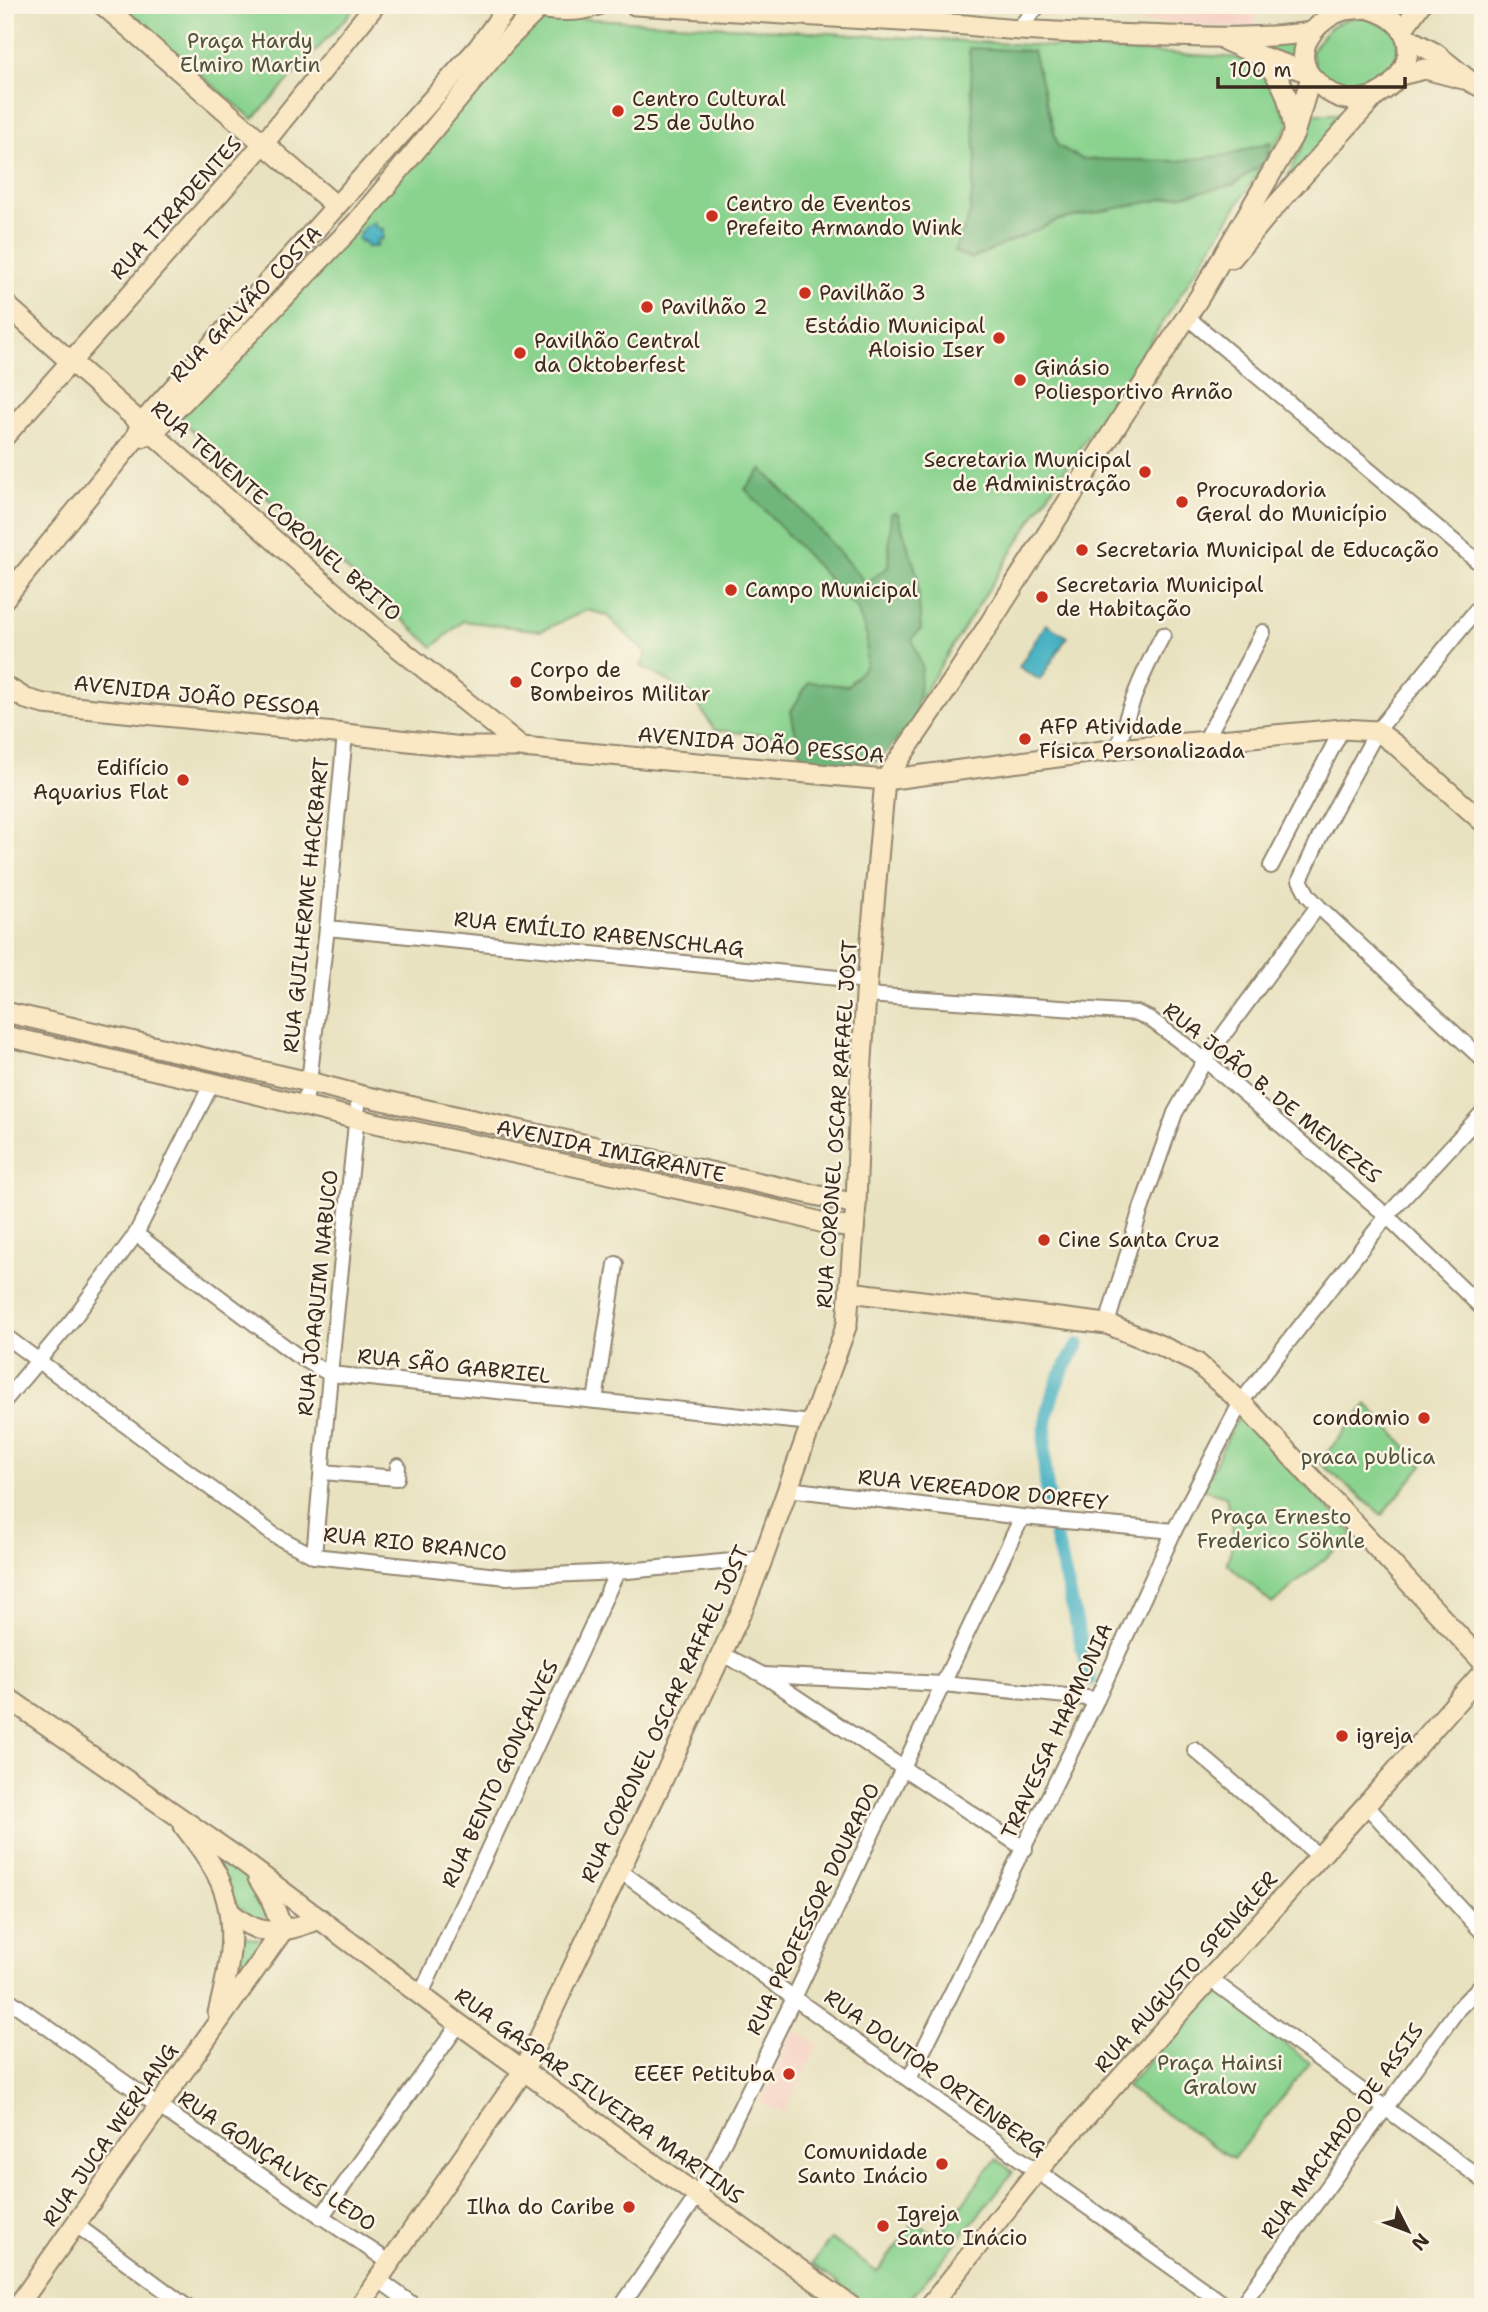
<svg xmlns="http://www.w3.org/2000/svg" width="1488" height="2312" viewBox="0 0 1488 2312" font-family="'Shantell Sans',sans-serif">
<rect width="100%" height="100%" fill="#fcf5e5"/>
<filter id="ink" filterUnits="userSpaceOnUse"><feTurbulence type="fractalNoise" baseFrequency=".0143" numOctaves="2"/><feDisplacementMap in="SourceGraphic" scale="14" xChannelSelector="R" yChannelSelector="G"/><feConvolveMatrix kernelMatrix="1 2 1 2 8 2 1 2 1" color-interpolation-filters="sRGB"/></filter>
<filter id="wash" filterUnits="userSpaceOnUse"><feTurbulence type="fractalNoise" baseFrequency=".00686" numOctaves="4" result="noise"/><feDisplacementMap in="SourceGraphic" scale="28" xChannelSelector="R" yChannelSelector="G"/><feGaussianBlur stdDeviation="1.57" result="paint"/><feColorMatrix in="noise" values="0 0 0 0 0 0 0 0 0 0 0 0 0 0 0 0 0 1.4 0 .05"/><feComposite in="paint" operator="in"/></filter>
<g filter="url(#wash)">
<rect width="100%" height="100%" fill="#e8e2c0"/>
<g fill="#f6d2c5">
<polygon points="1052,5 1256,5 1256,28 1042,16"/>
<polygon points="794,2031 819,2044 784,2113 761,2103"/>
</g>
<g fill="#8ad38f" stroke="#627e56" stroke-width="2">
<polygon points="117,5 358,5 253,119"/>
<polygon points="543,16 1245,58 1269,72 1289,124 1142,355 1038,510 888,750 799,752 801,739 715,730 690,693 641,666 647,654 606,615 587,610 541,631 463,621 433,647 175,415 458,104"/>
<path d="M1362 16 1396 31 1398 57C1385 76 1365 93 1340 88 1333 86 1325 81 1319 78L1311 52C1327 28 1333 21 1362 16Z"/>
<polygon points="1238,42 1293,43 1294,65"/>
<polygon points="1355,111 1277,198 1303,145 1313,114 1336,114"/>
<polygon points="1367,1404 1423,1465 1382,1515 1319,1462"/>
<polygon points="1238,1417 1354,1534 1272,1604 1227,1563 1234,1539 1226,1496 1202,1489"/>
<polygon points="204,1842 250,1877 269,1914 259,1923 239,1908 228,1890"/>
<path d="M240 1931C248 1939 255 1941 266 1938L231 1988Z"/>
<polygon points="1214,1986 1310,2063 1233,2159 1126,2087"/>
<polygon points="996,2159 1013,2172 904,2307 871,2307 812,2264 831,2239 877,2272 915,2221 937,2237"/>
</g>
<g fill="#6fb57a" stroke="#55704c" stroke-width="2">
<polygon points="969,48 1033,51 1058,146 1082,159 1177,161 1227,155 1271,142 1265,162 1233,185 1059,220 971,259 954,251 969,217 976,160"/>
<polygon points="762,469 809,518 866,583 888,567 891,513 897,512 917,574 921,629 912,638 922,667 915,720 878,761 812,766 799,752 791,711 809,682 848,686 866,665 867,637 857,609 745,489"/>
</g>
<g fill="#45b1c2" stroke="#406e70" stroke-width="2">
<path d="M374 222 376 224 375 227 383 229V238L381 240 378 239 376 242 378 244 375 247H367L363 240 361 242 358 239C362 228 363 228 374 222Z"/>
<polygon points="1046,624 1067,637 1040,680 1019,667"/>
</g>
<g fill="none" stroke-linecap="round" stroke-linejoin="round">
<g stroke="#45b1c2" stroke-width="14">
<path d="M1049 1501C1042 1462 1041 1420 1057 1383 1062 1370 1071 1357 1078 1345"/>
<polyline points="1055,1534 1090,1679"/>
</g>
</g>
</g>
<g filter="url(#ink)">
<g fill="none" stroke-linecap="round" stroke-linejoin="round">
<defs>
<g id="street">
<polyline points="1016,31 1039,5"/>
<polyline points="1187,317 1483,566"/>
<polyline points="1483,602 1377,731 1320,836 1300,880 1308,895 1318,906 1483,1060"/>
<polyline points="1205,741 1263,632"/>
<path d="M1118 749C1127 708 1143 672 1163 635"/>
<polyline points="1271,866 1342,729"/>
<polyline points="327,928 868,981"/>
<polyline points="866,995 1137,1013 1150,1019 1205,1060 1387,1216 1483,1309"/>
<polyline points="304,1105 309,1082 327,928 345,734"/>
<polyline points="136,1234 296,1355 330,1374 812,1423"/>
<polyline points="1107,1324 1139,1215 1175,1113 1205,1060 1318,906"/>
<polyline points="5,1336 274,1535 314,1556 507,1577 617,1572 763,1558"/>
<polyline points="5,1400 73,1319 136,1234 212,1083"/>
<polyline points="595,1401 616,1264"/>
<polyline points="322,1472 397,1478 398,1466"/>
<polyline points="788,1489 1022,1517 1174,1531"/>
<polyline points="314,1556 330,1374 359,1095"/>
<polyline points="722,1654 763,1675 1025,1849"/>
<polyline points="763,1675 943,1684 1097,1699"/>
<polyline points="1195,1750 1320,1857"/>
<polyline points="1366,1805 1483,1933"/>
<polyline points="619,1870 794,1998 1228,2307"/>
<polyline points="1210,1979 1483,2180"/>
<polyline points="421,1994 617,1572"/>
<polyline points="5,1997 158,2106 389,2262"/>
<polyline points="909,2079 1097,1699 1174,1531 1241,1402 1387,1216 1483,1112"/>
<polyline points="321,2217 459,2024"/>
<polyline points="75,2224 187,2307"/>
<polyline points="378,2279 416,2307"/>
<polyline points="621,2307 697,2196 794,1998 1022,1517"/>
<polyline points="1240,2307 1458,2009 1483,1983"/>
</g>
<g id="secondary">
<polyline points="103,5 336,206"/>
<path d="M635 5 966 25C1024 32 1083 33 1142 35 1199 37 1255 40 1312 32"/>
<path d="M530 6C551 11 577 13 598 5"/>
<path d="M1366 8C1458 31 1378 137 1321 86 1316 81 1310 77 1307 70 1294 44 1321 17 1345 10 1351 9 1359 9 1366 8Z"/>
<polyline points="1402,30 1420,5"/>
<polyline points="1407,38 1435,53 1471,82 1483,88"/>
<polyline points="1226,41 1260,56 1307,72"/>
<path d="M1263 59C1285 83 1289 98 1294 129"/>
<polyline points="1400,75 1425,69 1463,79"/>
<polyline points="1232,258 1270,212 1375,96"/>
<polyline points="5,304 379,632 522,747"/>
<polyline points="5,436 264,143 375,5"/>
<polyline points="142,437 152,434 356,223 507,40 542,5"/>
<polyline points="5,598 134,440 141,424 478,48 509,5"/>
<polyline points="5,686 26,699 44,704 345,734 463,747 522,747 885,780 1118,749 1342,729 1377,731 1397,746 1483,822"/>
<polyline points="5,1012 309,1082 359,1095 856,1204"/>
<polyline points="5,1036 212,1083 357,1119 780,1211 831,1225 854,1228"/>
<polyline points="850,1292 1107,1324 1157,1344 1197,1363 1241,1402 1483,1662"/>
<polyline points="5,1696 241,1860 459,2024 852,2307"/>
<path d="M184 1826C194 1839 204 1852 212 1866 241 1912 231 1963 218 2013"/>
<polyline points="258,1878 271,1899 283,1930"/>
<path d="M230 1912C264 1942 283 1931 321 1919"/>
<polyline points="17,2307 283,1930"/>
<polyline points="359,2307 524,2070 655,1796 744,1606 763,1558 847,1324 856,1204 860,1092 866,995 885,780 952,682 1200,296 1294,134 1311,77"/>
<polyline points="929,2307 1037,2171 1366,1805 1483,1672"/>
</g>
</defs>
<use href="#street" stroke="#92866f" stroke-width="18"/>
<use href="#secondary" stroke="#92866f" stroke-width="23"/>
<use href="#street" stroke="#fff" stroke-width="14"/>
<use href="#secondary" stroke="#fae7c3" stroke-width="19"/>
</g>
</g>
<g fill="#c8321e" stroke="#fcf5e5" stroke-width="2.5">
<circle cx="618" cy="111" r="7"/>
<circle cx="712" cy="216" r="7"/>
<circle cx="805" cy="293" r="7"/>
<circle cx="647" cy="307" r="7"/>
<circle cx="999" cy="338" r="7"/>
<circle cx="520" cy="353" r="7"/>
<circle cx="1020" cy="380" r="7"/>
<circle cx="1145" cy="472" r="7"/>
<circle cx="1182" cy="502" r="7"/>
<circle cx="1082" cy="550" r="7"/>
<circle cx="731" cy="590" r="7"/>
<circle cx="1042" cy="597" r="7"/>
<circle cx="516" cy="682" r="7"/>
<circle cx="1025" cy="739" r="7"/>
<circle cx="183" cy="780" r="7"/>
<circle cx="1044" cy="1240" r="7"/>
<circle cx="1424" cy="1418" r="7"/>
<circle cx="1342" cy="1736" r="7"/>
<circle cx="789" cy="2074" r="7"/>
<circle cx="942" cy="2164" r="7"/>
<circle cx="629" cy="2207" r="7"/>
<circle cx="883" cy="2226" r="7"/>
</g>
<g text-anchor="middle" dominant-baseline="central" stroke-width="5" stroke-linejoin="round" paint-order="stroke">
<g font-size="21" fill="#4f543a" stroke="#fcf5e5">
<text x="250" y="41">Praça Hardy<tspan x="250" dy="24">Elmiro Martin</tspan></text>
<text x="1368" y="1457">praca publica</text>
<text x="1281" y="1517">Praça Ernesto<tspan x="1281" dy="24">Frederico Söhnle</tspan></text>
<text x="1220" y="2063">Praça Hainsi<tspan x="1220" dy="24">Gralow</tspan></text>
</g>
<g font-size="21" fill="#3b2a1e" stroke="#fcf5e5" text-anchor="start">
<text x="632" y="99">Centro Cultural<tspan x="632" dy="24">25 de Julho</tspan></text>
<text x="726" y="204">Centro de Eventos<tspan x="726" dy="24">Prefeito Armando Wink</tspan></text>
<text x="819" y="293">Pavilhão 3</text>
<text x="661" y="307">Pavilhão 2</text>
<text x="985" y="326" text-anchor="end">Estádio Municipal<tspan x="985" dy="24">Aloisio Iser</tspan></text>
<text x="534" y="341">Pavilhão Central<tspan x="534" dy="24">da Oktoberfest</tspan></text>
<text x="1034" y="368">Ginásio<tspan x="1034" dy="24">Poliesportivo Arnão</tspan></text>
<text x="1131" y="460" text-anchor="end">Secretaria Municipal<tspan x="1131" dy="24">de Administração</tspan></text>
<text x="1196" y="490">Procuradoria<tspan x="1196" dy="24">Geral do Município</tspan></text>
<text x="1096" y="550">Secretaria Municipal de Educação</text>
<text x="1056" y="585">Secretaria Municipal<tspan x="1056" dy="24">de Habitação</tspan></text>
<text x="745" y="590">Campo Municipal</text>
<text x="530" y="670">Corpo de<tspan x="530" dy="24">Bombeiros Militar</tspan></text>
<text x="1039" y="727">AFP Atividade<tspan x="1039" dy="24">Física Personalizada</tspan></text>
<text x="169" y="768" text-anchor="end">Edifício<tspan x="169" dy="24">Aquarius Flat</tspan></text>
<text x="1058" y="1240">Cine Santa Cruz</text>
<text x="1410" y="1418" text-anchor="end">condomio</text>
<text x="1356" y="1736">igreja</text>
<text x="775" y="2074" text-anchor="end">EEEF Petituba</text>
<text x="928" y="2152" text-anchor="end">Comunidade<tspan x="928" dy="24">Santo Inácio</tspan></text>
<text x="615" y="2207" text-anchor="end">Ilha do Caribe</text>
<text x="897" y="2214">Igreja<tspan x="897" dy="24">Santo Inácio</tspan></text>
</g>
<g font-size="21" fill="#3b2a1e" stroke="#fcf5e5">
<text transform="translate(176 208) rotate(-48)">RUA TIRADENTES</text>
<text transform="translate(246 304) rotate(-46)">RUA GALVÃO COSTA</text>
<text transform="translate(276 511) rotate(41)">RUA TENENTE CORONEL BRITO</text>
<text transform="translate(197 696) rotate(6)">AVENIDA JOÃO PESSOA</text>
<text transform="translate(761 745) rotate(5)">AVENIDA JOÃO PESSOA</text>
<text transform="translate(306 905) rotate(-84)">RUA GUILHERME HACKBART</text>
<text transform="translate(599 934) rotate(6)">RUA EMÍLIO RABENSCHLAG</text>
<text transform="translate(1272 1093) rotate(39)">RUA JOÃO B. DE MENEZES</text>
<text transform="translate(837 1124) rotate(-86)">RUA CORONEL OSCAR RAFAEL JOST</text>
<text transform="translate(611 1151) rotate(12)">AVENIDA IMIGRANTE</text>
<text transform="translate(318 1293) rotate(-84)">RUA JOAQUIM NABUCO</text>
<text transform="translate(454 1366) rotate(6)">RUA SÃO GABRIEL</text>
<text transform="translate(983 1490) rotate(6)">RUA VEREADOR DORFEY</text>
<text transform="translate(415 1544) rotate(6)">RUA RIO BRANCO</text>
<text transform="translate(665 1714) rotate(-65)">RUA CORONEL OSCAR RAFAEL JOST</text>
<text transform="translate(1057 1731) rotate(-65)">TRAVESSA HARMONIA</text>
<text transform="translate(500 1774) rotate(-65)">RUA BENTO GONÇALVES</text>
<text transform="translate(813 1909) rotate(-64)">RUA PROFESSOR DOURADO</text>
<text transform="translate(1186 1972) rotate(-48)">RUA AUGUSTO SPENGLER</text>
<text transform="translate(935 2073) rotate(36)">RUA DOUTOR ORTENBERG</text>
<text transform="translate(599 2096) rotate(36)">RUA GASPAR SILVEIRA MARTINS</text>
<text transform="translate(1342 2131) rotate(-54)">RUA MACHADO DE ASSIS</text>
<text transform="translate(110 2135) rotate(-55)">RUA JUCA WERLANG</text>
<text transform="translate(277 2161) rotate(34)">RUA GONÇALVES LEDO</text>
</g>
</g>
<rect width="1488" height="2312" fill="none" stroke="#fcf5e5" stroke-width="28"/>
<g transform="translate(1408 2231) rotate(132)" stroke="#fcf5e5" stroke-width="5" paint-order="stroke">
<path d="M0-5L12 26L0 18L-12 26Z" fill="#3b2a1e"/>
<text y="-10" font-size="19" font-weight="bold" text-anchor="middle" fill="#3b2a1e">N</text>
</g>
<path d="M1218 77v10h187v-10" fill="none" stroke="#3b2a1e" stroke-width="3.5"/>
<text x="1229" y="77" font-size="21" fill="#3b2a1e" stroke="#fcf5e5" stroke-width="5" paint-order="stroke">100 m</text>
</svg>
